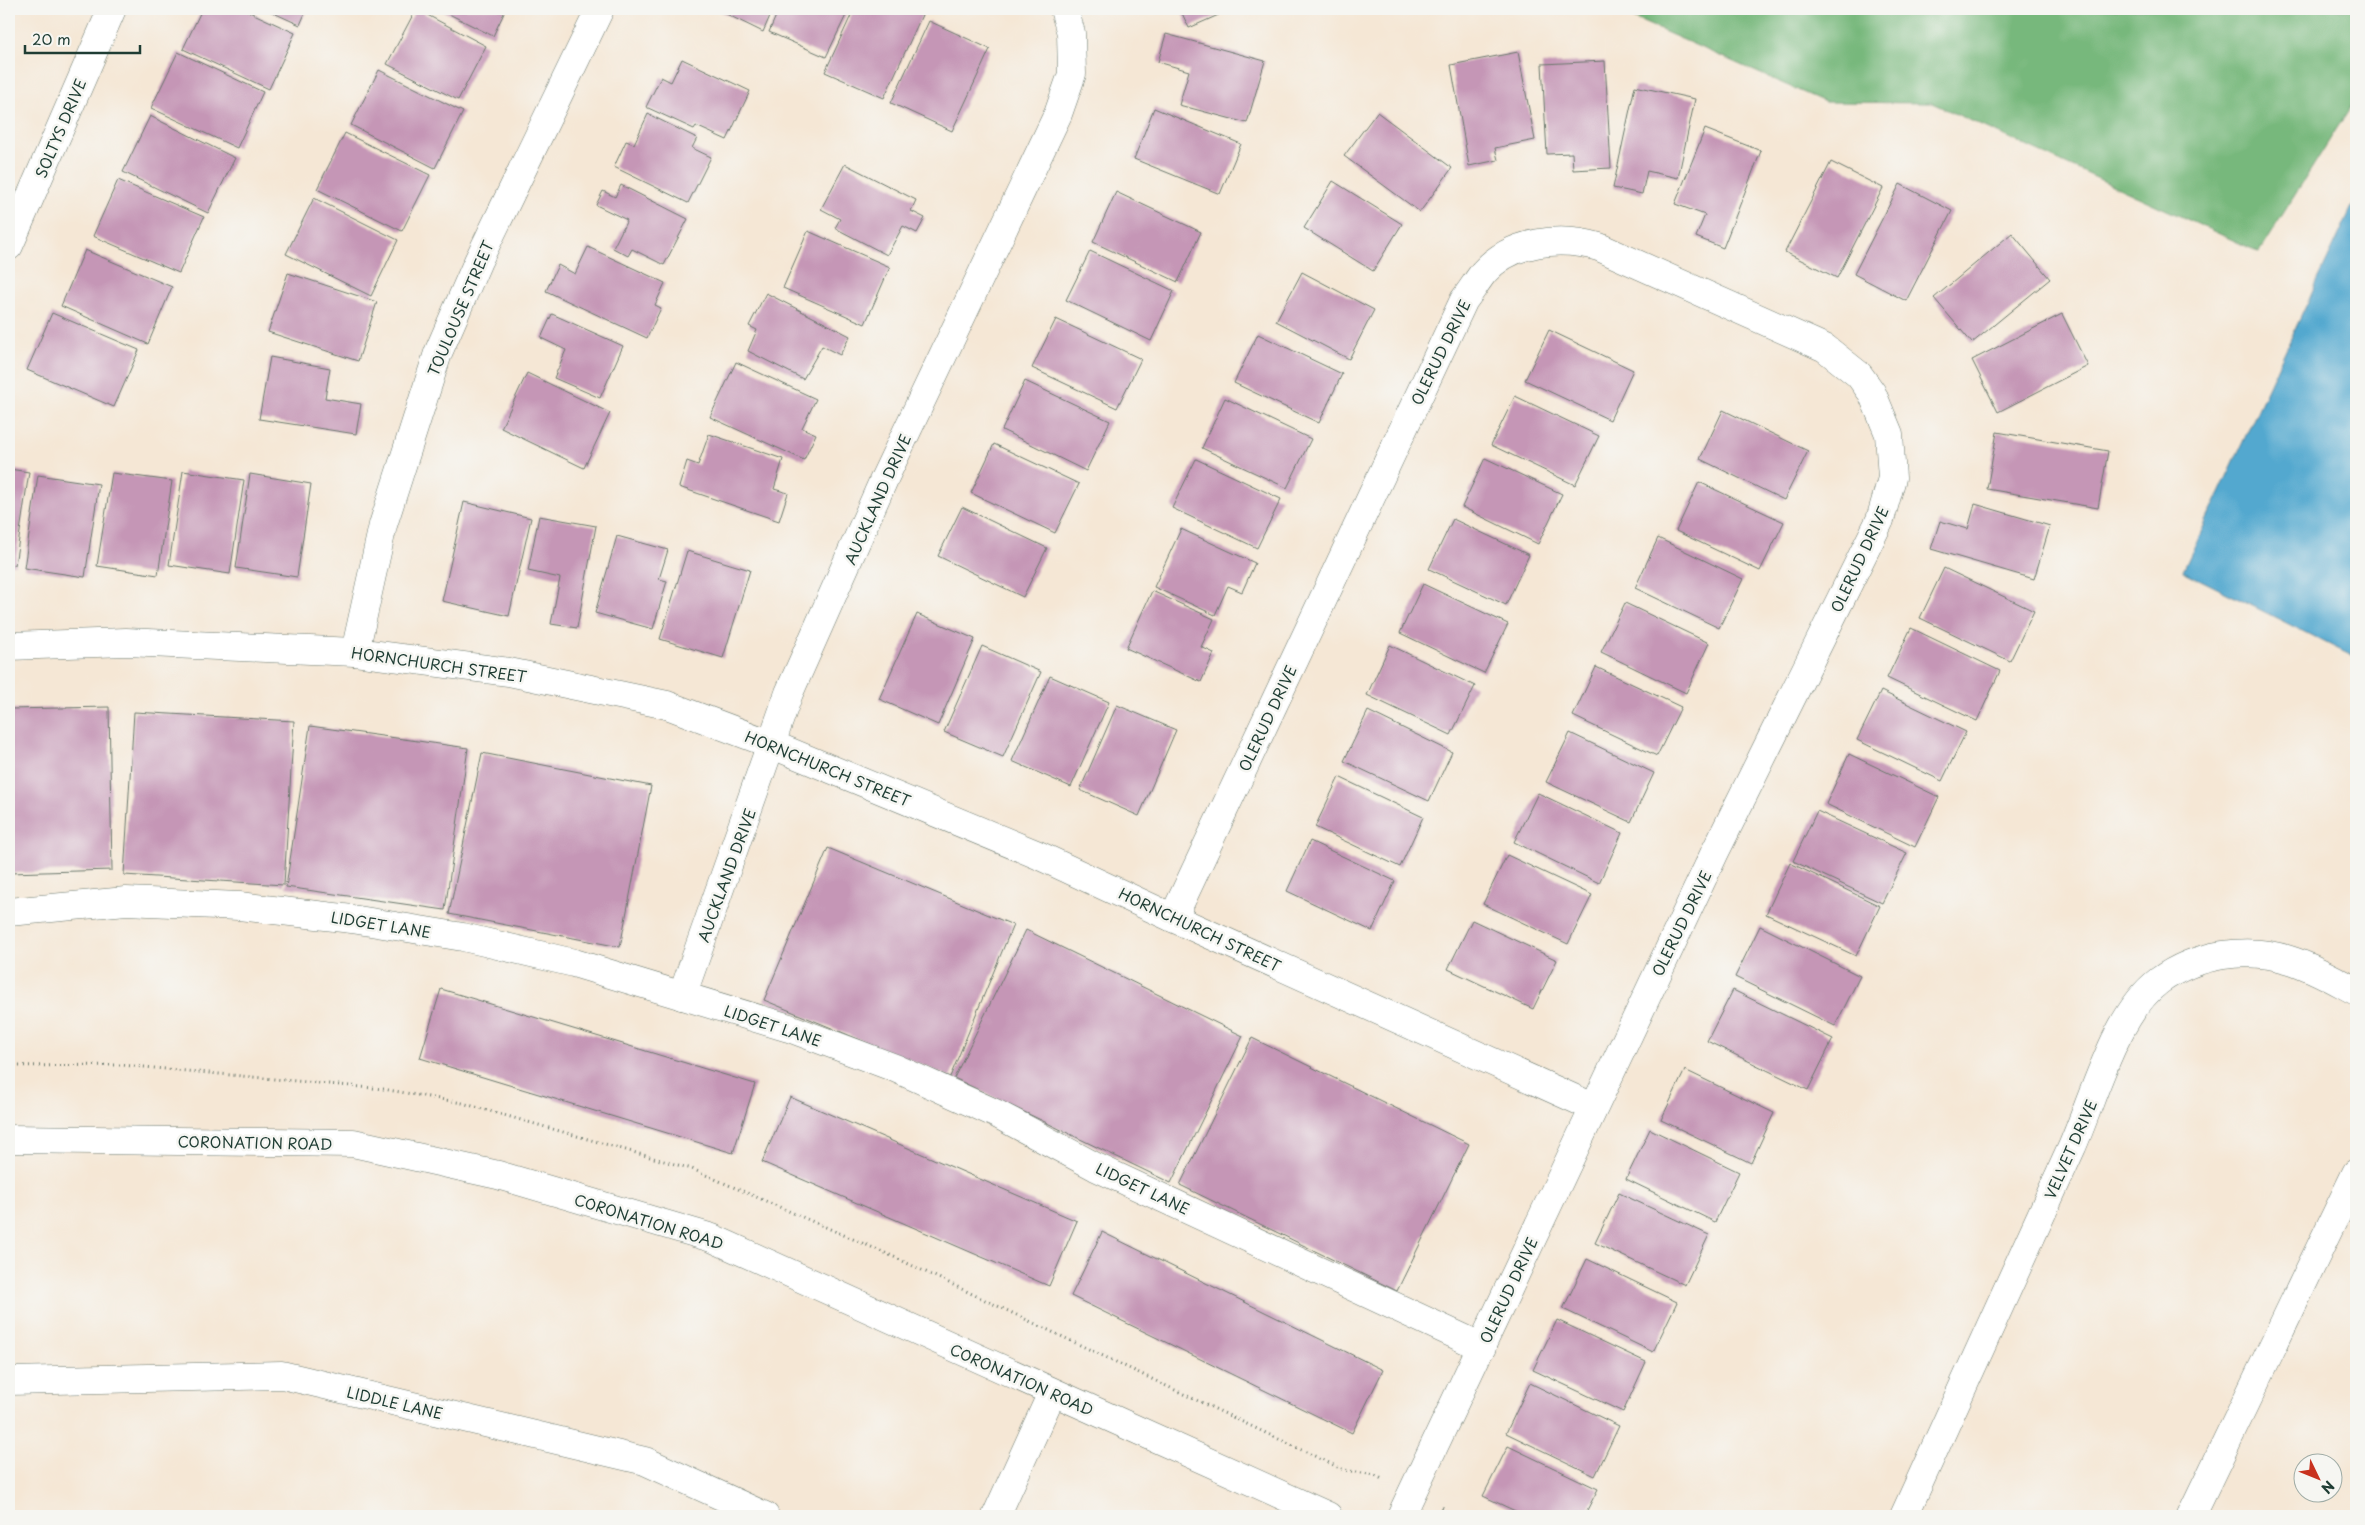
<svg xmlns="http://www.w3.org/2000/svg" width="2365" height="1525" viewBox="0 0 2365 1525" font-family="'Playpen Sans',sans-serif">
<rect width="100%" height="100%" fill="#f6f6f2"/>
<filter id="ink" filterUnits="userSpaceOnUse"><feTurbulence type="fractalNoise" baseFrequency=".02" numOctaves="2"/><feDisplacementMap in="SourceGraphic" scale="10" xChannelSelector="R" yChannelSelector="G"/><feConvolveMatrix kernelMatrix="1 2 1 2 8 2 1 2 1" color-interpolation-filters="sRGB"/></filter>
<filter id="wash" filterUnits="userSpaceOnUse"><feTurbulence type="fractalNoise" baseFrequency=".0096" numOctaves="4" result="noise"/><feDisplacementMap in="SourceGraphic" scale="20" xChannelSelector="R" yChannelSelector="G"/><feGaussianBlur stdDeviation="1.12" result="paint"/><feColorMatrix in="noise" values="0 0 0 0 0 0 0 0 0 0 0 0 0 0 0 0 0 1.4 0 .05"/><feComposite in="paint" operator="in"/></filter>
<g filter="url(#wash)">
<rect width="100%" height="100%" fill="#f5e7d5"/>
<polygon fill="#77b87b" stroke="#4b7a58" points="1613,9 2356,9 2356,98 2259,252 1932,103 1825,102"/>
<polygon fill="#53a8cf" stroke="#397282" points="2356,198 2356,658 2183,571"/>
<g id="blocks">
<g fill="#c596b6">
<polygon points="202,9 243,9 295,33 269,89 183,49"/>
<polygon points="265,9 307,9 300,25"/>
<polygon points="416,9 486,46 458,100 387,64"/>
<polygon points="439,9 506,9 493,36"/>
<polygon points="716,9 773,9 763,32"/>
<polygon points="779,9 849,9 826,57 769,32"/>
<polygon points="854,9 907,9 922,15 884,98 825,72"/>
<polygon points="1180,9 1232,9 1189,28"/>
<polygon points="929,21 990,49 952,131 891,103"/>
<polygon points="1166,34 1265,61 1247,123 1179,105 1189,71 1158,62"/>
<polygon points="178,52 263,92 237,148 151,108"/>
<polygon points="1518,52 1535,140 1495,148 1498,160 1469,166 1451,65"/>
<polygon points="682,59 750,91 727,140 696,126 694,129 646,107 661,77 671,82"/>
<polygon points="1605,61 1611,168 1573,170 1572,153 1547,154 1542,64"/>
<polygon points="379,70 463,112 435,168 351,125"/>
<polygon points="1635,86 1695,99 1678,178 1647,171 1642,194 1613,188"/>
<polygon points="1154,108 1241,144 1220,194 1134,159"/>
<polygon points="1377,112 1452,168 1420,212 1344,156"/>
<polygon points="648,114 697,138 692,148 711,157 688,203 614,167 626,141 634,144"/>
<polygon points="150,116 235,158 208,213 123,172"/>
<polygon points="1705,129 1761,151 1723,248 1696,237 1705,215 1675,204"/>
<polygon points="345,133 430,175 402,231 317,189"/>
<polygon points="1831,162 1883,188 1837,278 1785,252"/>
<polygon points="845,164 916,200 911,211 925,218 917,233 903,226 887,255 835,228 840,219 821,209"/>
<polygon points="118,180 204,217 179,273 93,236"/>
<polygon points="1333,181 1402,224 1373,271 1304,228"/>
<polygon points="1900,184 1952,211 1906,301 1854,274"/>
<polygon points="621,185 688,219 664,265 632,249 628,256 613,248 627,220 596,205 603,191 615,197"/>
<polygon points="1116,192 1201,232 1178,282 1093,242"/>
<polygon points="314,198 398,240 371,296 286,254"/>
<polygon points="808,231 890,267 865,324 783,288"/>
<polygon points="2012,233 2050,279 1972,343 1934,298"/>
<polygon points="588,247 665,283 655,305 661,308 647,338 546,291 558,265 575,274"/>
<polygon points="85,250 172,287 148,344 61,306"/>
<polygon points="1090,251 1174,291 1151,341 1066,300"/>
<polygon points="1302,272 1374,310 1349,359 1276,321"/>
<polygon points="288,273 377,302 358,361 268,332"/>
<polygon points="766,293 850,336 840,355 822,346 803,379 748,351 757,330 749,326"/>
<polygon points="52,313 139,350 114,407 27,370"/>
<polygon points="552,314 623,346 600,398 554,378 566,350 541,338"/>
<polygon points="2062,314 2088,366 1998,412 1972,360"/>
<polygon points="1056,319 1141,359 1117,408 1032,368"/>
<polygon points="1549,330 1633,370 1610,420 1525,380"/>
<polygon points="1258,334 1342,374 1319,423 1234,383"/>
<polygon points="270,357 330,368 325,398 361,404 356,434 259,419"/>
<polygon points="736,362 816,399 802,428 816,434 804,460 710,417"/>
<polygon points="527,373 610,413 584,468 501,428"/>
<polygon points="1025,381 1110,421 1086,471 1002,430"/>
<polygon points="1515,396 1599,436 1575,485 1491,445"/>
<polygon points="1225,398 1311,439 1287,488 1202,448"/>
<polygon points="1723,410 1808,451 1784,500 1700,459"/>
<polygon points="1997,432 2108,451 2098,508 1987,489"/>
<polygon points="709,434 783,459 774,489 788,493 779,521 679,487 687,461 698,465"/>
<polygon points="994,444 1079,484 1055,533 971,493"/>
<polygon points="1485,458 1562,494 1538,544 1462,507"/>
<polygon points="1196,459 1281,499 1257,548 1172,508"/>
<polygon points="9,469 29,472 15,565 9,564"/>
<polygon points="183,471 244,480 230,574 169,565"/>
<polygon points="112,473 172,481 158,575 97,566"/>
<polygon points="250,474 311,484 297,577 236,568"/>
<polygon points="38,475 99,484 85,577 24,568"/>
<polygon points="1699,482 1784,522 1760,571 1676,531"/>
<polygon points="464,502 531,518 509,616 442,601"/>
<polygon points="1975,504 2050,526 2034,579 1931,549 1940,521 1968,529"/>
<polygon points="962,507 1047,548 1023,597 938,556"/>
<polygon points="539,516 596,526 577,628 551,624 560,578 528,571"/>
<polygon points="1453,519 1529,555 1506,605 1429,569"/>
<polygon points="1181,529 1255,563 1242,592 1228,586 1215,615 1154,587"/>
<polygon points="617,536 668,550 659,579 667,581 653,629 595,613"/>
<polygon points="1658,538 1743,579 1719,628 1635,588"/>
<polygon points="687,551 750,570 723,658 660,639"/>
<polygon points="1944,568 2034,611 2010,661 1920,618"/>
<polygon points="1423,584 1508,624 1484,673 1400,633"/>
<polygon points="1152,591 1214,619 1201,647 1214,653 1201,682 1126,648"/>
<polygon points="1625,603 1709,643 1686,693 1601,652"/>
<polygon points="917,614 975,639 938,725 879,699"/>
<polygon points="1911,628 2000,671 1977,721 1887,678"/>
<polygon points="1390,645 1475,686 1451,735 1367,695"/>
<polygon points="982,646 1041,672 1003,757 944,732"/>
<polygon points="1596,667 1681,707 1657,756 1573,716"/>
<polygon points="1050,676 1109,702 1071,787 1012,761"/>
<polygon points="1881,691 1966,732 1942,781 1857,740"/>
<polygon points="1117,705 1176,730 1139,816 1080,790"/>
<polygon points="109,707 112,870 9,873 9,709"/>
<polygon points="1368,711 1452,752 1429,801 1344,761"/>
<polygon points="134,712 294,721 284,885 124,875"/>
<polygon points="310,726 468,748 445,910 286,887"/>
<polygon points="1570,733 1654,773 1631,822 1546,782"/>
<polygon points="482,753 651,786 620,947 449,914"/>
<polygon points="1849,754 1939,797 1915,847 1826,804"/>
<polygon points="1339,777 1423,817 1400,867 1315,827"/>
<polygon points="1538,793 1622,833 1599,883 1514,842"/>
<polygon points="1817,811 1907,853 1882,903 1793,861"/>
<polygon points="1310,841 1395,881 1372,931 1287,891"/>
<polygon points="828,848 1013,925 950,1077 764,1000"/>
<polygon points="1507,855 1592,895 1568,944 1483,904"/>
<polygon points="1790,863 1880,906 1856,956 1766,914"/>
<polygon points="1472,920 1557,960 1533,1009 1448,969"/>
<polygon points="1760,926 1860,976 1835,1026 1735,977"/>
<polygon points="1026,930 1243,1036 1171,1183 954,1078"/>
<polygon points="441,989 755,1084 733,1153 420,1058"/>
<polygon points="1733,990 1833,1039 1808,1090 1707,1041"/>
<polygon points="1252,1038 1469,1144 1397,1291 1180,1185"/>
<polygon points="1685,1070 1774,1113 1751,1163 1661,1120"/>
<polygon points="790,1097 1077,1221 1049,1286 762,1162"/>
<polygon points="1650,1129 1739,1172 1715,1222 1626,1179"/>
<polygon points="1619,1193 1709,1235 1685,1285 1595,1243"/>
<polygon points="1102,1232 1383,1370 1352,1433 1071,1296"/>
<polygon points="1587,1259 1677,1302 1653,1352 1563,1309"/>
<polygon points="1557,1320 1646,1362 1623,1412 1533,1370"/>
<polygon points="1530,1383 1619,1426 1595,1476 1506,1433"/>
<polygon points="1508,1446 1598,1489 1584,1516 1526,1516 1483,1496"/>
</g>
</g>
</g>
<g filter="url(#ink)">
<use href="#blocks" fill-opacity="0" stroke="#6a786c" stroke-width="1"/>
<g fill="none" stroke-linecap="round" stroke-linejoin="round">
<defs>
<g id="minor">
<polyline points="9,246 112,9"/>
<polyline points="9,646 126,642 355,652 509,672 667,705 773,745 1038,855 1173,918 1593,1107"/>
<polyline points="355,652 383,525 438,353 478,261 600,9"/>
<polyline points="9,912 126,901 239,906 352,919 463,937 574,963 789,1028 895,1068 997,1114 1096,1167 1482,1347"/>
<path d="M1173 918 1464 300C1471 291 1477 281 1484 272 1512 240 1561 236 1599 247L1825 348 1859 375 1872 393 1889 434 1892 478 1880 520 1715 852 1401 1516"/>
<polyline points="682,996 789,693 885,477 1058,114 1072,74 1071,33 1064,9"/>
<polyline points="9,1139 353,1143 498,1175 712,1238 1328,1516"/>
<polyline points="9,1381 282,1375 645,1461 765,1516"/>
<polyline points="996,1516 1052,1393"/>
<path d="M1904 1516C1960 1393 2016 1270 2072 1147 2094 1097 2115 1014 2159 981 2196 954 2247 946 2290 960 2313 967 2335 980 2356 991"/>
<polyline points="2191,1516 2356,1173"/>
</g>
</defs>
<use href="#minor" stroke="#6a786c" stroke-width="29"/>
<g stroke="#6a786c" stroke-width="3" stroke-dasharray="1 4" stroke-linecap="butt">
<polyline points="9,1066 122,1065 383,1089 462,1103 692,1169 892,1256 1344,1470 1375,1475 1382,1479"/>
<polyline points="1442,1507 1450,1516"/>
</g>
<use href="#minor" stroke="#fff" stroke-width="28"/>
</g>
</g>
<g text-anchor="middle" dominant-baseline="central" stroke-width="5" stroke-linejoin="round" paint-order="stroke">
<g font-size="15" fill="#1f3d34" stroke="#f6f6f2">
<text transform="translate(60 128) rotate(-67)">SOLTYS DRIVE</text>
<text transform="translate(460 308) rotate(-67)">TOULOUSE STREET</text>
<text transform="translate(1440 352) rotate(-64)">OLERUD DRIVE</text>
<text transform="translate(877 499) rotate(-66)">AUCKLAND DRIVE</text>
<text transform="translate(1859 559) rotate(-65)">OLERUD DRIVE</text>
<text transform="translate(439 664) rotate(8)">HORNCHURCH STREET</text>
<text transform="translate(1267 718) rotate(-65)">OLERUD DRIVE</text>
<text transform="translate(828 768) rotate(22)">HORNCHURCH STREET</text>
<text transform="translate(726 875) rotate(-70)">AUCKLAND DRIVE</text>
<text transform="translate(1681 923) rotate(-64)">OLERUD DRIVE</text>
<text transform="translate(381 924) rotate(9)">LIDGET LANE</text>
<text transform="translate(1200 929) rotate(25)">HORNCHURCH STREET</text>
<text transform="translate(773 1025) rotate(18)">LIDGET LANE</text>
<text transform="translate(255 1142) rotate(1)">CORONATION ROAD</text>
<text transform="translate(2070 1149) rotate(-66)">VELVET DRIVE</text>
<text transform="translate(1143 1188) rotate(25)">LIDGET LANE</text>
<text transform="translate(649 1221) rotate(17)">CORONATION ROAD</text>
<text transform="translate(1508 1290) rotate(-65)">OLERUD DRIVE</text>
<text transform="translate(1022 1379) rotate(24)">CORONATION ROAD</text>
<text transform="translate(395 1402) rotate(13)">LIDDLE LANE</text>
</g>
</g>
<rect width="2365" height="1525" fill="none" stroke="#f6f6f2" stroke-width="30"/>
<g transform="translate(2318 1478) rotate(133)"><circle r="24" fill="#f6f6f2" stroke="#a0aca6"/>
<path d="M0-4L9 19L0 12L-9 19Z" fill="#c8321e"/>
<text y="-8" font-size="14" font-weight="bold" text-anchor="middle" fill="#1f3d34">N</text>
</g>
<path d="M25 45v8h115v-8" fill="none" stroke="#1f3d34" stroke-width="2.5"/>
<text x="32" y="45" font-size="15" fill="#1f3d34" stroke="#f6f6f2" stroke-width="4" paint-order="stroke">20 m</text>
</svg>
